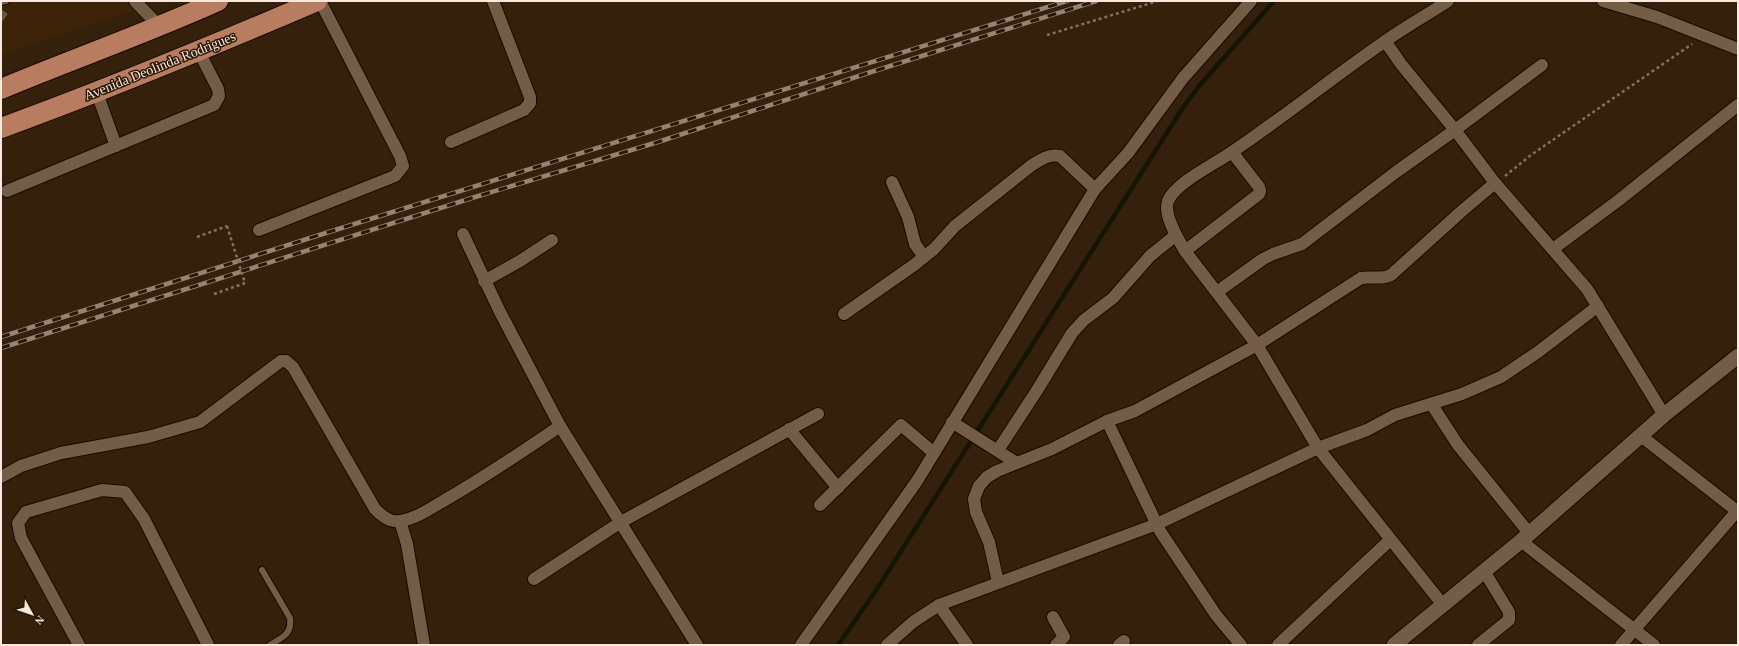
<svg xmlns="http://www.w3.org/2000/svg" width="1739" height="646" viewBox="0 0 1739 646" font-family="'Times New Roman',serif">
<rect width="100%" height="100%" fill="#34200b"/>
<polygon fill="#3d2408" points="1,1 123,1 133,11 1,55"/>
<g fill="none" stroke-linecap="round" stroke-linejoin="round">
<polyline stroke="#141400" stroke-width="4.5" points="838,645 877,589 1182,109 1199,86 1274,1"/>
<defs>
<g id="service">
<polyline points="1,2 6,1"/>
<path d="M262 570 290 618C292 634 283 637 270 645"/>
</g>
<g id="minor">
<polyline points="135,1 160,27"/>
<polyline points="1603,1 1657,17 1738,49"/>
<polyline points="1385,41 1401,64 1455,130 1495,183 1587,289 1664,415"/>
<polyline points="97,93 116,146"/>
<polyline points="451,142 524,110 530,103 530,97 493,1"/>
<polyline points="892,182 908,217 915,244 924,257"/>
<polyline points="7,191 214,105 219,96 218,89 199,52"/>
<polyline points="259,230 395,176 403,166 400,156 320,1"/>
<polyline points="463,234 500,312 560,426 697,645"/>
<polyline points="1553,249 1619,200 1738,105"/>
<polyline points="1185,251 1259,194 1260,191 1259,187 1232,152"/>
<polyline points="484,281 520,261 552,240"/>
<polyline points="1217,292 1263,259 1273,254 1302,244 1396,172 1455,130 1542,65"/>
<path d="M844 314 914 265 934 249 955 226 1032 165C1042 159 1049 154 1060 156L1095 189"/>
<polyline points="1432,405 1458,445 1529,533"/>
<polyline points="952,422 1015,462"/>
<polyline points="789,429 838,488"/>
<polyline points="1641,436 1737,511"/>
<polyline points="998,450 1036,392 1072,333 1084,320 1113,298 1150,256 1176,235"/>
<path d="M1 477 21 466 61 453 148 437 200 422 281 361H286L293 367 375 509C382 516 390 523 401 521 417 518 431 508 445 500 485 477 522 452 560 426"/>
<polyline points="820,505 901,425 934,453"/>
<polyline points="400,521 407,544 424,645"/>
<polyline points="1521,541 1654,645"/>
<polyline points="534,579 621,522 818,414"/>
<polyline points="998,582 989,542 976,512 974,499 979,486 987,477 997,471 1052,449 1107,421"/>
<polyline points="939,605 967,645"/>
<path d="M1443 605 1318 448 1257 345 1185 251C1178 239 1163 215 1168 201 1175 183 1215 164 1232 152 1284 117 1333 77 1384 42 1405 27 1427 15 1448 1"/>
<polyline points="1053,617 1064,637 1056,645"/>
<polyline points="79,645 21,538 18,523 26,512 102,490 125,492 144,519 208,645"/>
<polyline points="801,645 917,481 1095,189 1128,153 1183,78 1251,1"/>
<polyline points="887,645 913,622 939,605 1157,524 1318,448 1367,430 1395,415 1462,394 1501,377 1538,352 1598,306"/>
<polyline points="1119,645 1124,641"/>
<path d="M1241 645 1216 615 1160 531 1107 421 1135 411 1257 345 1361 278C1371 276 1382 280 1391 275L1463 210 1495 183"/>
<polyline points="1278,645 1390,540"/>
<polyline points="1478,645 1509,620 1509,612 1484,571"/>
<polyline points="1621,645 1738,510"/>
</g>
<polyline id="tertiary" points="1394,645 1521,541 1664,415 1738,356"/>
<g id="trunk">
<path d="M1 89C73 59 147 33 218 1"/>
<path d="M1 128C108 89 212 46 317 1"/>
</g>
</defs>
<use href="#service" stroke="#1b0900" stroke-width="8"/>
<use href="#minor" stroke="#1b0900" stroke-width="14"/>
<use href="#tertiary" stroke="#1b0900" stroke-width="17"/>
<use href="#trunk" stroke="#1b0900" stroke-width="22"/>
<g stroke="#837260" stroke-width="2.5" stroke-dasharray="3 3" stroke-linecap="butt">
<polyline points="1047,35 1158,1"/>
<polyline points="1505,176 1531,155 1692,44"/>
<polyline points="197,237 227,226"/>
<polyline points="214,294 245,283"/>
</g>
<use href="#service" stroke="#745d47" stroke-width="6"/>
<use href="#minor" stroke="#745d47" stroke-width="12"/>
<use href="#tertiary" stroke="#745d47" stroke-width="15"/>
<use href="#trunk" stroke="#b87c60" stroke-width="20"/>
<defs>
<g id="rail">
<polyline points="1,337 332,231 1067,1"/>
<polyline points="1,348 475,197 658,142 868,73 1096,1"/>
</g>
</defs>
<use href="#rail" stroke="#958474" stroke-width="4.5"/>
<use href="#rail" stroke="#2a1703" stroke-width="3" stroke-dasharray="9" stroke-linecap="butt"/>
<polyline stroke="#837260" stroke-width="2.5" stroke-dasharray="3 3" stroke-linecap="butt" points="227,226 245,283"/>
</g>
<polygon fill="#3c2d14" points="7,14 5,19 1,24 1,22"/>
<polygon fill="#60543b" stroke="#786c54" points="1,10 7,14 1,22"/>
<g text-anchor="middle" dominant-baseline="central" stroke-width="3" stroke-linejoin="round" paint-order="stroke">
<g font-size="14" fill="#f7e9dd" stroke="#2a1703">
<text transform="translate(160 66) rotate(-22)">Avenida Deolinda Rodrigues</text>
</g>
</g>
<rect width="1739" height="646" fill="none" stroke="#f7e9dd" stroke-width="4"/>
<g transform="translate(32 614) rotate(130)" stroke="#2a1703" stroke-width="3" paint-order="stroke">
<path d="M0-3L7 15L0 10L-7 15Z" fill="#f7e9dd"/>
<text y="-6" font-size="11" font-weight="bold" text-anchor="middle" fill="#f7e9dd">N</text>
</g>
</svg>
